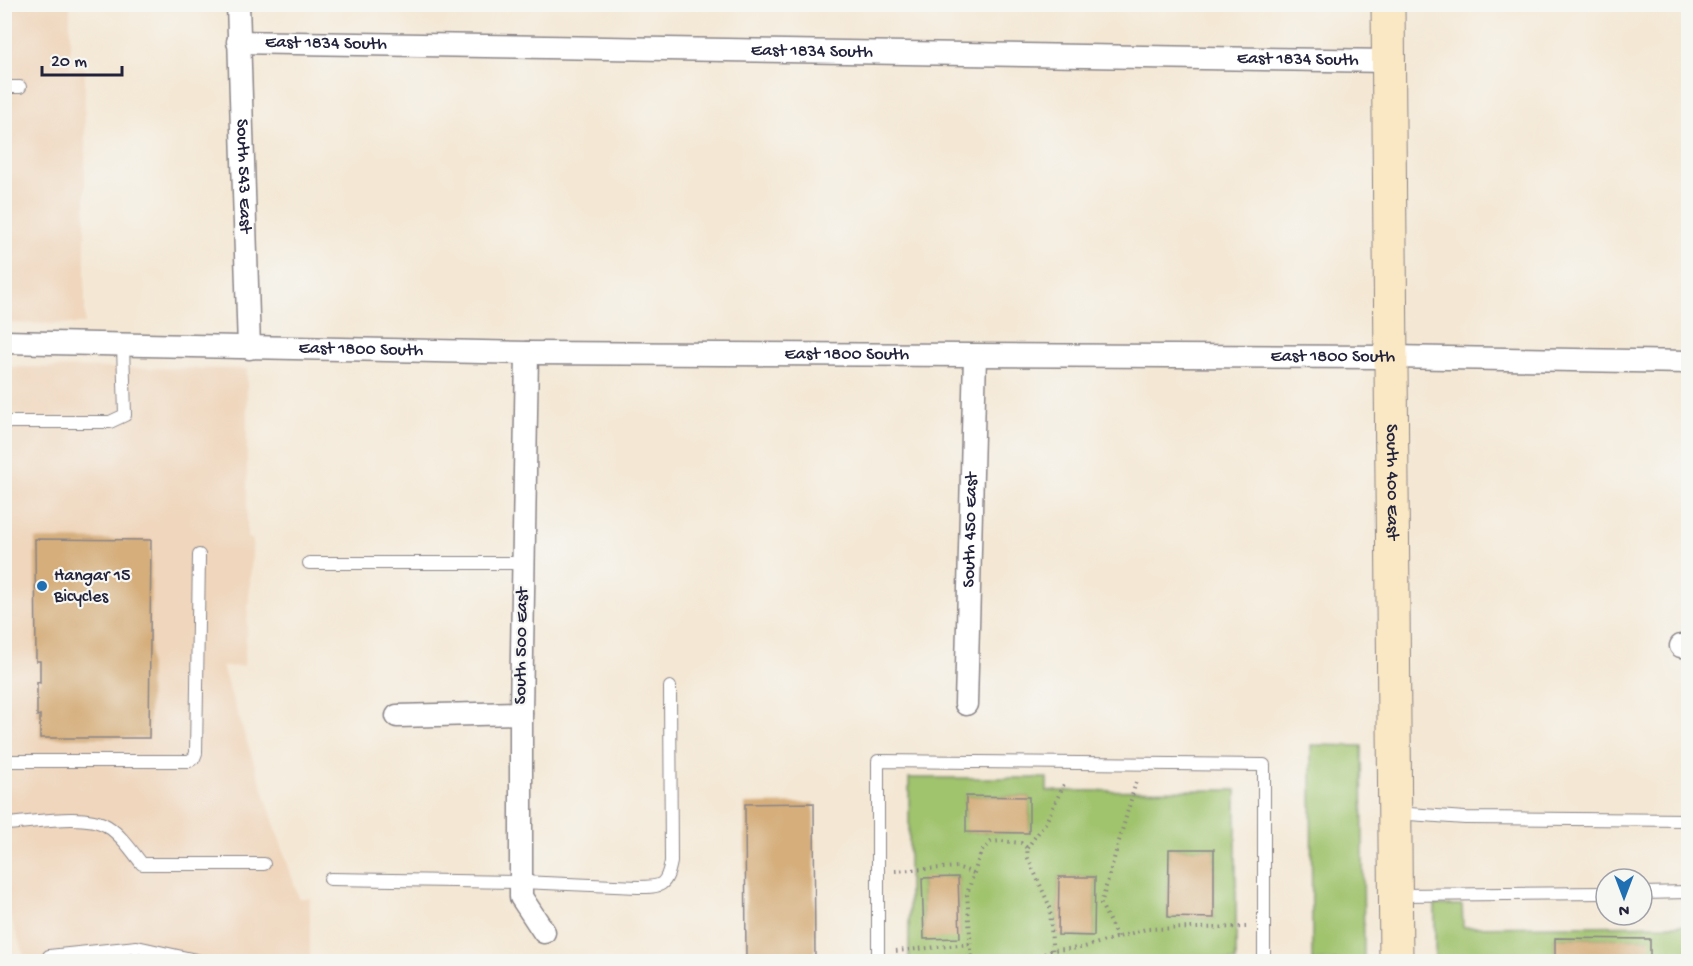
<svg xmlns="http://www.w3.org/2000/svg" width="1693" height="966" viewBox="0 0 1693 966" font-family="'Gochi Hand',sans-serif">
<rect width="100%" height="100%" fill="#f6f6f2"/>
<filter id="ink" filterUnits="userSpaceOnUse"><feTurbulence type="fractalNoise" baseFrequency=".0167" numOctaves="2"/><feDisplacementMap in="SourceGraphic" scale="12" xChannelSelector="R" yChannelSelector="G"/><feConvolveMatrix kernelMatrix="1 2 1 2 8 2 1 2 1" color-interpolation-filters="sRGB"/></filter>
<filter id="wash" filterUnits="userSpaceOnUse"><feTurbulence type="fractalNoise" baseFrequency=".008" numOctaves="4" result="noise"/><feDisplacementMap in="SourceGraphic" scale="24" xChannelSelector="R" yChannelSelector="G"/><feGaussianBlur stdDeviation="1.35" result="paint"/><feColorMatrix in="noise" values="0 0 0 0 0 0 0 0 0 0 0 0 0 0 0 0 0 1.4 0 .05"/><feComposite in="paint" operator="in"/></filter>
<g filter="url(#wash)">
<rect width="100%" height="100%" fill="#f4e8d5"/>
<g fill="#efd6bc">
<polygon points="5,5 70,5 70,68 85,69 85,324 5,323"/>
<polygon points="4,367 247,369 247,538 253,539 244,666 222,667 299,898 310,898 310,961 26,961 4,899"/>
</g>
<g fill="#a0c36d" stroke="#617254" stroke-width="1.5" fill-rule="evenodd">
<polygon points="1311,745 1362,746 1364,961 1312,961"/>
<path d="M909 778H1047V791L1236 790V961H909ZM966 796 1029 797V832H966ZM1169 849H1214V918L1168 917ZM958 877 960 937 924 938 922 879ZM1059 877H1095L1094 936 1058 935Z"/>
<polygon points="1435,905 1462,905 1463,927 1688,925 1688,961 1650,961 1649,939 1555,938 1555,961 1435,961"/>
</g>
<g id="blocks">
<g fill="#d5ae7b">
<polygon points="35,539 151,540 149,738 40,738 40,715 37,716 37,682 40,683 40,661 36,661"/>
<polygon points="966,796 1029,797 1029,833 966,832"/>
<polygon points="814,803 815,962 746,962 745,804"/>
<polygon points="1169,849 1214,849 1214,918 1168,917"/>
<polygon points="958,877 960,938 924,939 922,878"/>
<polygon points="1059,877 1095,877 1094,936 1058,935"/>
<polygon points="1555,938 1650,939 1650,962 1555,962"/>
</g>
</g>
</g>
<g filter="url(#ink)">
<use href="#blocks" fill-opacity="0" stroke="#8b8588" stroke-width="1.5"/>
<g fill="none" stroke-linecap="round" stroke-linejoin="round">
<defs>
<g id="lane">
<polyline points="4,87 20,87"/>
<polyline points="4,422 110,422 125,415 123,345"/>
<polyline points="309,563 523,563"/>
<polyline points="4,761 189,761 194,758 196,753 199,555"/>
<polyline points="1395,813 1465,818 1688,820"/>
<path d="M4 824C31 823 85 812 107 826 121 835 132 851 142 864H264"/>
<path d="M330 879 521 882 638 887C662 887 666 886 671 862L670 687"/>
<polyline points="1642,893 1688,892"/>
<polyline points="1397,895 1606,893"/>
<polyline points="49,956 137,947 205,962"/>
<polyline points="878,962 878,761 1264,765 1264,962"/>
</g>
<g id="street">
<path id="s1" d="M238 4 249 348"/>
<path id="s2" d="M238 42 1388 61"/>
<path id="s3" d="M4 342 527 353 1391 357 1688 362"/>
<polyline points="527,353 521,713 521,897 544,932"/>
<polyline points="1681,646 1688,646"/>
<path id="s4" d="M966 704 975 356"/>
<polyline points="397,716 521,713"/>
</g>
<g id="secondary">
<path id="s5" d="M1388 4 1396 962"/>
</g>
</defs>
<use href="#lane" stroke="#8b8588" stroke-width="14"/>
<use href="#street" stroke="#8b8588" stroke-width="25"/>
<use href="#secondary" stroke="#8b8588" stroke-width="35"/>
<g stroke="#8b8588" stroke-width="4" stroke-dasharray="1.5 4.5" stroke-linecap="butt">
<polyline points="1027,848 1046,822 1065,782"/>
<polyline points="895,871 957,867 974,873"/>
<polyline points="1117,937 1101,904 1136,782"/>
<polyline points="896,951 970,944"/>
<polyline points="972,962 967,894 981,852 991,842 1001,841 1021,843 1027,848 1028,858 1050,907 1053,962"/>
<polyline points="1036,962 1040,956 1052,950 1081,948 1146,929 1247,927"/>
</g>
<use href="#lane" stroke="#fff" stroke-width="12"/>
<use href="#street" stroke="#fff" stroke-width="22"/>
<use href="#secondary" stroke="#fae7c3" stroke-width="33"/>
</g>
</g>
<circle fill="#1f6fb2" stroke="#f6f6f2" stroke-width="2" cx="42" cy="586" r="6"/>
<g text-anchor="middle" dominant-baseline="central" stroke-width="4.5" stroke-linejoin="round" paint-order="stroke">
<g font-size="18" fill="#22223b" stroke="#f6f6f2">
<text stroke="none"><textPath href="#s2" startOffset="88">East 1834 South</textPath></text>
<text stroke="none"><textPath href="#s2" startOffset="574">East 1834 South</textPath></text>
<text stroke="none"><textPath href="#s2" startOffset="1060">East 1834 South</textPath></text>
<text stroke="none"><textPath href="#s1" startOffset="172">South 543 East</textPath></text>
<text stroke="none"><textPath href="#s3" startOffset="357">East 1800 South</textPath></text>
<text stroke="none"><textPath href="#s3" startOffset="843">East 1800 South</textPath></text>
<text stroke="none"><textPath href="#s3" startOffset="1329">East 1800 South</textPath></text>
<text stroke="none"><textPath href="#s5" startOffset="478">South 400 East</textPath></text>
<text stroke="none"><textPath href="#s4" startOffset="174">South 450 East</textPath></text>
<text transform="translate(522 646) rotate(-89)">South 500 East</text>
</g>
<g font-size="18" fill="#22223b" stroke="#f6f6f2" text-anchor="start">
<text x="54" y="576">Hangar 15<tspan x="54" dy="21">Bicycles</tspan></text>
</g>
</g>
<rect width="1693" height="966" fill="none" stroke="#f6f6f2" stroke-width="24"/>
<g transform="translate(1624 897) rotate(180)"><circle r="28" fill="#f6f6f2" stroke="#a1a1a9" stroke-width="1.5"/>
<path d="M0-4.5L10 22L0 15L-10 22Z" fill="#1f6fb2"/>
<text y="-9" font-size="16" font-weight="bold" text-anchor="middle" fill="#22223b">N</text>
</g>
<path d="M42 66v9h80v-9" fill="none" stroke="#22223b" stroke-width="3"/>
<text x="51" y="66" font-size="18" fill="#22223b" stroke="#f6f6f2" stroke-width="4.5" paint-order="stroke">20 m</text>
</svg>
